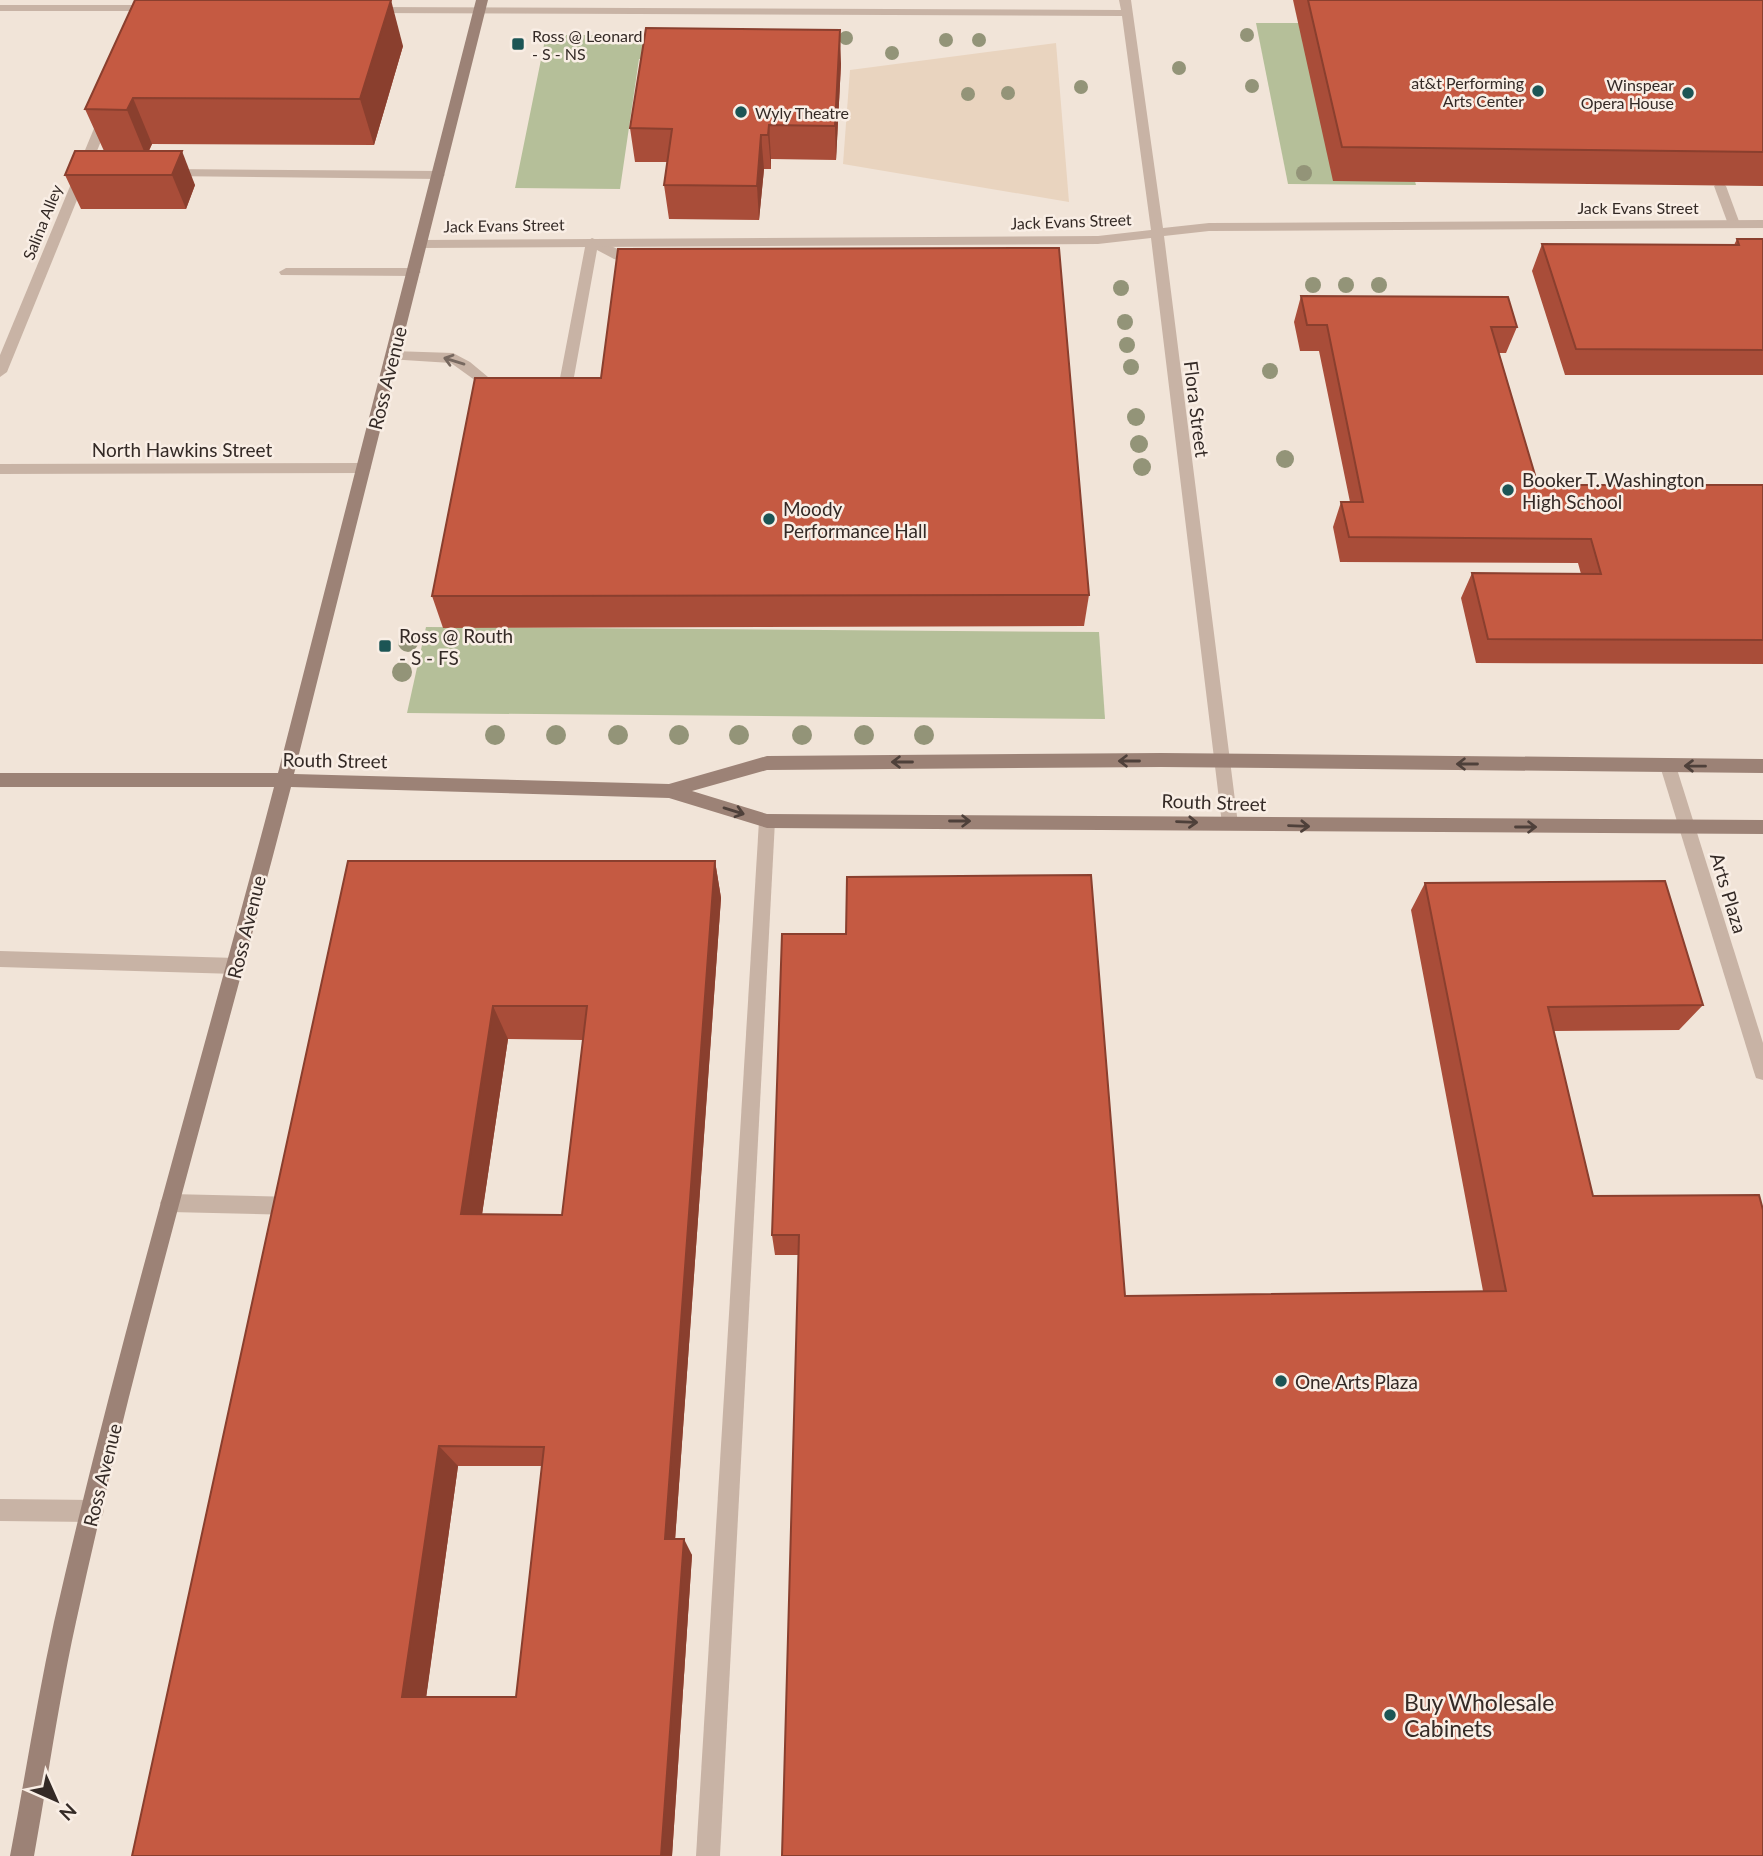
<svg xmlns="http://www.w3.org/2000/svg" width="1763" height="1856" viewBox="0 0 1763 1856" font-family="Lato,sans-serif">
<rect width="100%" height="100%" fill="#f1e4d8"/>
<g fill="#b5bf99">
<polygon points="1256,23 1373,23 1416,185 1288,184"/>
<polygon points="546,35 777,35 775,59 639,59 620,189 515,188"/>
<polygon points="426,627 1099,632 1105,719 407,713"/>
</g>
<polygon fill="#e9d4bf" points="1056,43 1069,202 843,164 850,70"/>
<g fill="none" stroke-linecap="round" stroke-linejoin="round">
<g fill="#c8b3a5" fill-rule="evenodd">
<polygon points="106,110 112,114 7,372 0,377 0,355 100,114"/>
<polygon points="169,169 439,171 445,175 439,179 165,176 163,173"/>
<polygon points="1720,182 1726,186 1740,224 1739,227 1734,228 1728,224 1714,186"/>
<polygon points="592,238 646,261 639,265 614,259 597,250 570,399 563,404 556,399 586,242"/>
<polygon points="286,268 414,268 421,272 414,276 281,275 279,272"/>
<polygon points="393,351 453,353 470,362 488,377 490,402 488,405 478,405 476,381 451,363 388,359 386,356"/>
<polygon points="1668,759 1674,761 1676,766 1763,1043 1763,1080 1756,1078 1754,1072 1660,766 1662,761"/>
<polygon points="767,814 773,816 775,821 720,1856 696,1856 759,821 761,816"/>
<polygon points="0,951 236,958 242,961 245,966 242,971 236,974 0,967"/>
<polygon points="170,1194 296,1197 303,1200 306,1206 303,1212 296,1215 170,1212 163,1209 160,1203 163,1197"/>
<polygon points="0,1499 93,1500 101,1503 104,1511 101,1519 93,1522 0,1521"/>
</g>
<g fill="#c8b3a5" fill-rule="evenodd">
<polygon points="1119,0 1131,0 1163,228 1209,223 1763,220 1763,228 1209,231 1164,236 1238,824 1236,829 1224,829 1222,824 1151,238 1098,244 421,248 415,244 421,240 1098,236 1151,230 1122,16 371,13 365,10 371,7 1121,10"/>
<polygon points="0,5 154,5 160,8 154,11 0,11"/>
<polygon points="364,463 371,468 364,473 0,474 0,464"/>
</g>
<path fill="#9c8276" fill-rule="evenodd" d="M476 0H488L294 774 669 784 767 756 1161 753 1763 759V773L1161 767 767 770 692 791 767 814 1763 820V834L767 828 669 798 291 787C219 1065 137 1341 76 1622 59 1699 48 1778 34 1856H10C25 1778 37 1699 54 1622 118 1341 201 1065 274 787H0V773H278Z"/>
</g>
<g fill="#939478">
<circle cx="1247" cy="35" r="7"/>
<circle cx="846" cy="38" r="7"/>
<circle cx="946" cy="40" r="7"/>
<circle cx="979" cy="40" r="7"/>
<circle cx="892" cy="53" r="7"/>
<circle cx="1179" cy="68" r="7"/>
<circle cx="1252" cy="86" r="7"/>
<circle cx="1081" cy="87" r="7"/>
<circle cx="1008" cy="93" r="7"/>
<circle cx="968" cy="94" r="7"/>
<circle cx="1304" cy="173" r="8"/>
<circle cx="1313" cy="285" r="8"/>
<circle cx="1346" cy="285" r="8"/>
<circle cx="1379" cy="285" r="8"/>
<circle cx="1121" cy="288" r="8"/>
<circle cx="1125" cy="322" r="8"/>
<circle cx="1127" cy="345" r="8"/>
<circle cx="1131" cy="367" r="8"/>
<circle cx="1270" cy="371" r="8"/>
<circle cx="1136" cy="417" r="9"/>
<circle cx="1139" cy="444" r="9"/>
<circle cx="1285" cy="459" r="9"/>
<circle cx="1142" cy="467" r="9"/>
<circle cx="408" cy="642" r="10"/>
<circle cx="402" cy="672" r="10"/>
<circle cx="495" cy="735" r="10"/>
<circle cx="556" cy="735" r="10"/>
<circle cx="618" cy="735" r="10"/>
<circle cx="679" cy="735" r="10"/>
<circle cx="739" cy="735" r="10"/>
<circle cx="802" cy="735" r="10"/>
<circle cx="864" cy="735" r="10"/>
<circle cx="924" cy="735" r="10"/>
</g>
<g fill="#a94d39" fill-rule="evenodd">
<polygon points="135,0 403,46 374,145 152,144 149,151 195,185 186,209 81,209 65,175 104,151 85,109"/>
<polygon points="1293,0 1763,0 1763,186 1333,181"/>
<polygon points="841,64 836,160 771,159 771,169 764,169 759,220 669,219 664,185 667,162 635,162 630,128"/>
<polygon points="1737,239 1763,239 1763,375 1565,375 1532,271 1542,244 1734,245"/>
<polygon points="1301,296 1517,327 1506,353 1499,353 1538,485 1763,485 1763,664 1476,663 1461,598 1472,573 1581,574 1578,563 1340,562 1333,527 1341,502 1350,502 1319,351 1300,351 1294,322"/>
<polygon points="601,378 1089,595 1084,626 443,628 432,596"/>
<path d="M348 861H715L721 898 675 1539 692 1555 672 1856H132ZM508 1039 583 1040 562 1215 482 1214ZM458 1466H542L516 1697H426Z"/>
<polygon points="1425,883 1703,1005 1679,1030 1553,1031 1593,1196 1763,1856 799,1255 775,1255 772,1235 782,934 1125,1296 1483,1291 1411,910"/>
</g>
<g fill="#8a3f2e">
<polygon points="391,0 403,46 374,145 360,99"/>
<polygon points="840,30 841,64 836,160 835,126"/>
<polygon points="133,98 152,144 146,156 127,110"/>
<polygon points="769,125 771,159 771,169 768,135"/>
<polygon points="761,135 764,169 759,220 757,186"/>
<polygon points="182,151 195,185 186,209 172,175"/>
<polygon points="715,861 721,898 674,1555 665,1539"/>
<polygon points="493,1006 508,1039 478,1242 461,1214"/>
<polygon points="439,1446 458,1466 425,1706 402,1697"/>
<polygon points="684,1539 692,1555 672,1856 661,1856"/>
</g>
<g fill="#c55a42" stroke="#8a3f2e" stroke-width="2" fill-rule="evenodd">
<polygon points="135,0 391,0 360,99 133,98 127,110 85,109"/>
<polygon points="1308,0 1763,0 1763,152 1342,147"/>
<polygon points="646,28 840,30 835,126 769,125 768,135 761,135 757,186 664,185 672,129 630,128"/>
<polygon points="75,151 182,151 172,175 65,175"/>
<polygon points="1737,239 1763,239 1763,350 1576,349 1542,244 1739,245"/>
<polygon points="1059,248 1089,595 432,596 475,378 601,378 618,249"/>
<polygon points="1301,296 1508,297 1517,327 1491,327 1538,485 1763,485 1763,640 1488,639 1472,573 1601,574 1591,539 1349,537 1341,502 1363,502 1327,325 1307,325"/>
<path d="M348 861H715L665 1539H684L661 1856H132ZM493 1006H587L562 1215 461 1214ZM439 1446 544 1447 516 1697H402Z"/>
<polygon points="1091,875 1125,1296 1506,1291 1425,883 1665,881 1703,1005 1548,1007 1593,1196 1759,1195 1763,1210 1763,1856 782,1856 799,1235 772,1235 782,934 846,934 847,877"/>
</g>
<defs><path id="oneway-shaft" d="M-6 0H5M1.5-3L5.5 0L1.5 3" fill="none" stroke-width="1.6" stroke-linecap="round" stroke-linejoin="round" transform="scale(1.75)"/></defs>
<use stroke="#77685f" href="#oneway-shaft" transform="translate(454 361) rotate(-163)"/>
<g stroke="#4e403a">
<use href="#oneway-shaft" transform="translate(1129 761) rotate(180)"/>
<use href="#oneway-shaft" transform="translate(902 762) rotate(180)"/>
<use href="#oneway-shaft" transform="translate(1467 764) rotate(-180)"/>
<use href="#oneway-shaft" transform="translate(1695 766) rotate(-179)"/>
<use href="#oneway-shaft" transform="translate(734 811) rotate(17)"/>
<use href="#oneway-shaft" transform="translate(960 821)"/>
<use href="#oneway-shaft" transform="translate(1187 822) rotate(2)"/>
<use href="#oneway-shaft" transform="translate(1299 826) rotate(2)"/>
<use href="#oneway-shaft" transform="translate(1526 827)"/>
</g>
<g fill="#1c5555" stroke="#f9eee5" stroke-width="2.5">
<rect x="511" y="37" width="14" height="14" rx="3.5"/>
<circle cx="1538" cy="91" r="7"/>
<circle cx="1688" cy="93" r="7"/>
<circle cx="741" cy="112" r="7"/>
<circle cx="1508" cy="490" r="7"/>
<circle cx="769" cy="519" r="7"/>
<rect x="378" y="639" width="14" height="14" rx="3.5"/>
<circle cx="1281" cy="1381" r="7"/>
<circle cx="1390" cy="1715" r="7"/>
</g>
<g text-anchor="middle" dominant-baseline="central" stroke-width="5" stroke-linejoin="round" paint-order="stroke">
<g font-size="16" fill="#342a26" stroke="#f9eee5" text-anchor="start">
<text x="532" y="35">Ross @ Leonard<tspan x="532" dy="18">- S - NS</tspan></text>
<text x="1524" y="82" text-anchor="end">at&amp;t Performing<tspan x="1524" dy="18">Arts Center</tspan></text>
<text x="1674" y="84" text-anchor="end">Winspear<tspan x="1674" dy="18">Opera House</tspan></text>
<text x="755" y="112">Wyly Theatre</text>
</g>
<g font-size="16" fill="#342a26" stroke="#f9eee5">
<text x="1638" y="207">Jack Evans Street</text>
<text transform="translate(1071 221) rotate(-2)">Jack Evans Street</text>
<text transform="translate(42 222) rotate(-68)">Salina Alley</text>
<text transform="translate(504 225) rotate(-1)">Jack Evans Street</text>
</g>
<g font-size="19" fill="#342a26" stroke="#f9eee5">
<text transform="translate(387 378) rotate(-76)">Ross Avenue</text>
<text transform="translate(1197 409) rotate(83)">Flora Street</text>
<text x="182" y="449">North Hawkins Street</text>
<text transform="translate(335 760) rotate(1)">Routh Street</text>
<text transform="translate(1214 802) rotate(2)">Routh Street</text>
<text transform="translate(1729 893) rotate(73)">Arts Plaza</text>
<text transform="translate(246 927) rotate(-76)">Ross Avenue</text>
<text transform="translate(102 1475) rotate(-76)">Ross Avenue</text>
</g>
<g font-size="19" fill="#342a26" stroke="#f9eee5" text-anchor="start">
<text x="1522" y="479">Booker T. Washington<tspan x="1522" dy="22">High School</tspan></text>
<text x="783" y="508">Moody<tspan x="783" dy="22">Performance Hall</tspan></text>
<text x="399" y="635">Ross @ Routh<tspan x="399" dy="22">- S - FS</tspan></text>
<text x="1295" y="1381">One Arts Plaza</text>
</g>
<g font-size="23" fill="#342a26" stroke="#f9eee5" text-anchor="start">
<text x="1404" y="1702">Buy Wholesale<tspan x="1404" dy="26">Cabinets</tspan></text>
</g>
</g>
<g transform="translate(56 1800) rotate(135)" stroke="#f9eee5" stroke-width="5" paint-order="stroke">
<path d="M0-5L12 26L0 18L-12 26Z" fill="#342a26"/>
<text y="-10" font-size="19" font-weight="bold" text-anchor="middle" fill="#342a26">N</text>
</g>
</svg>
